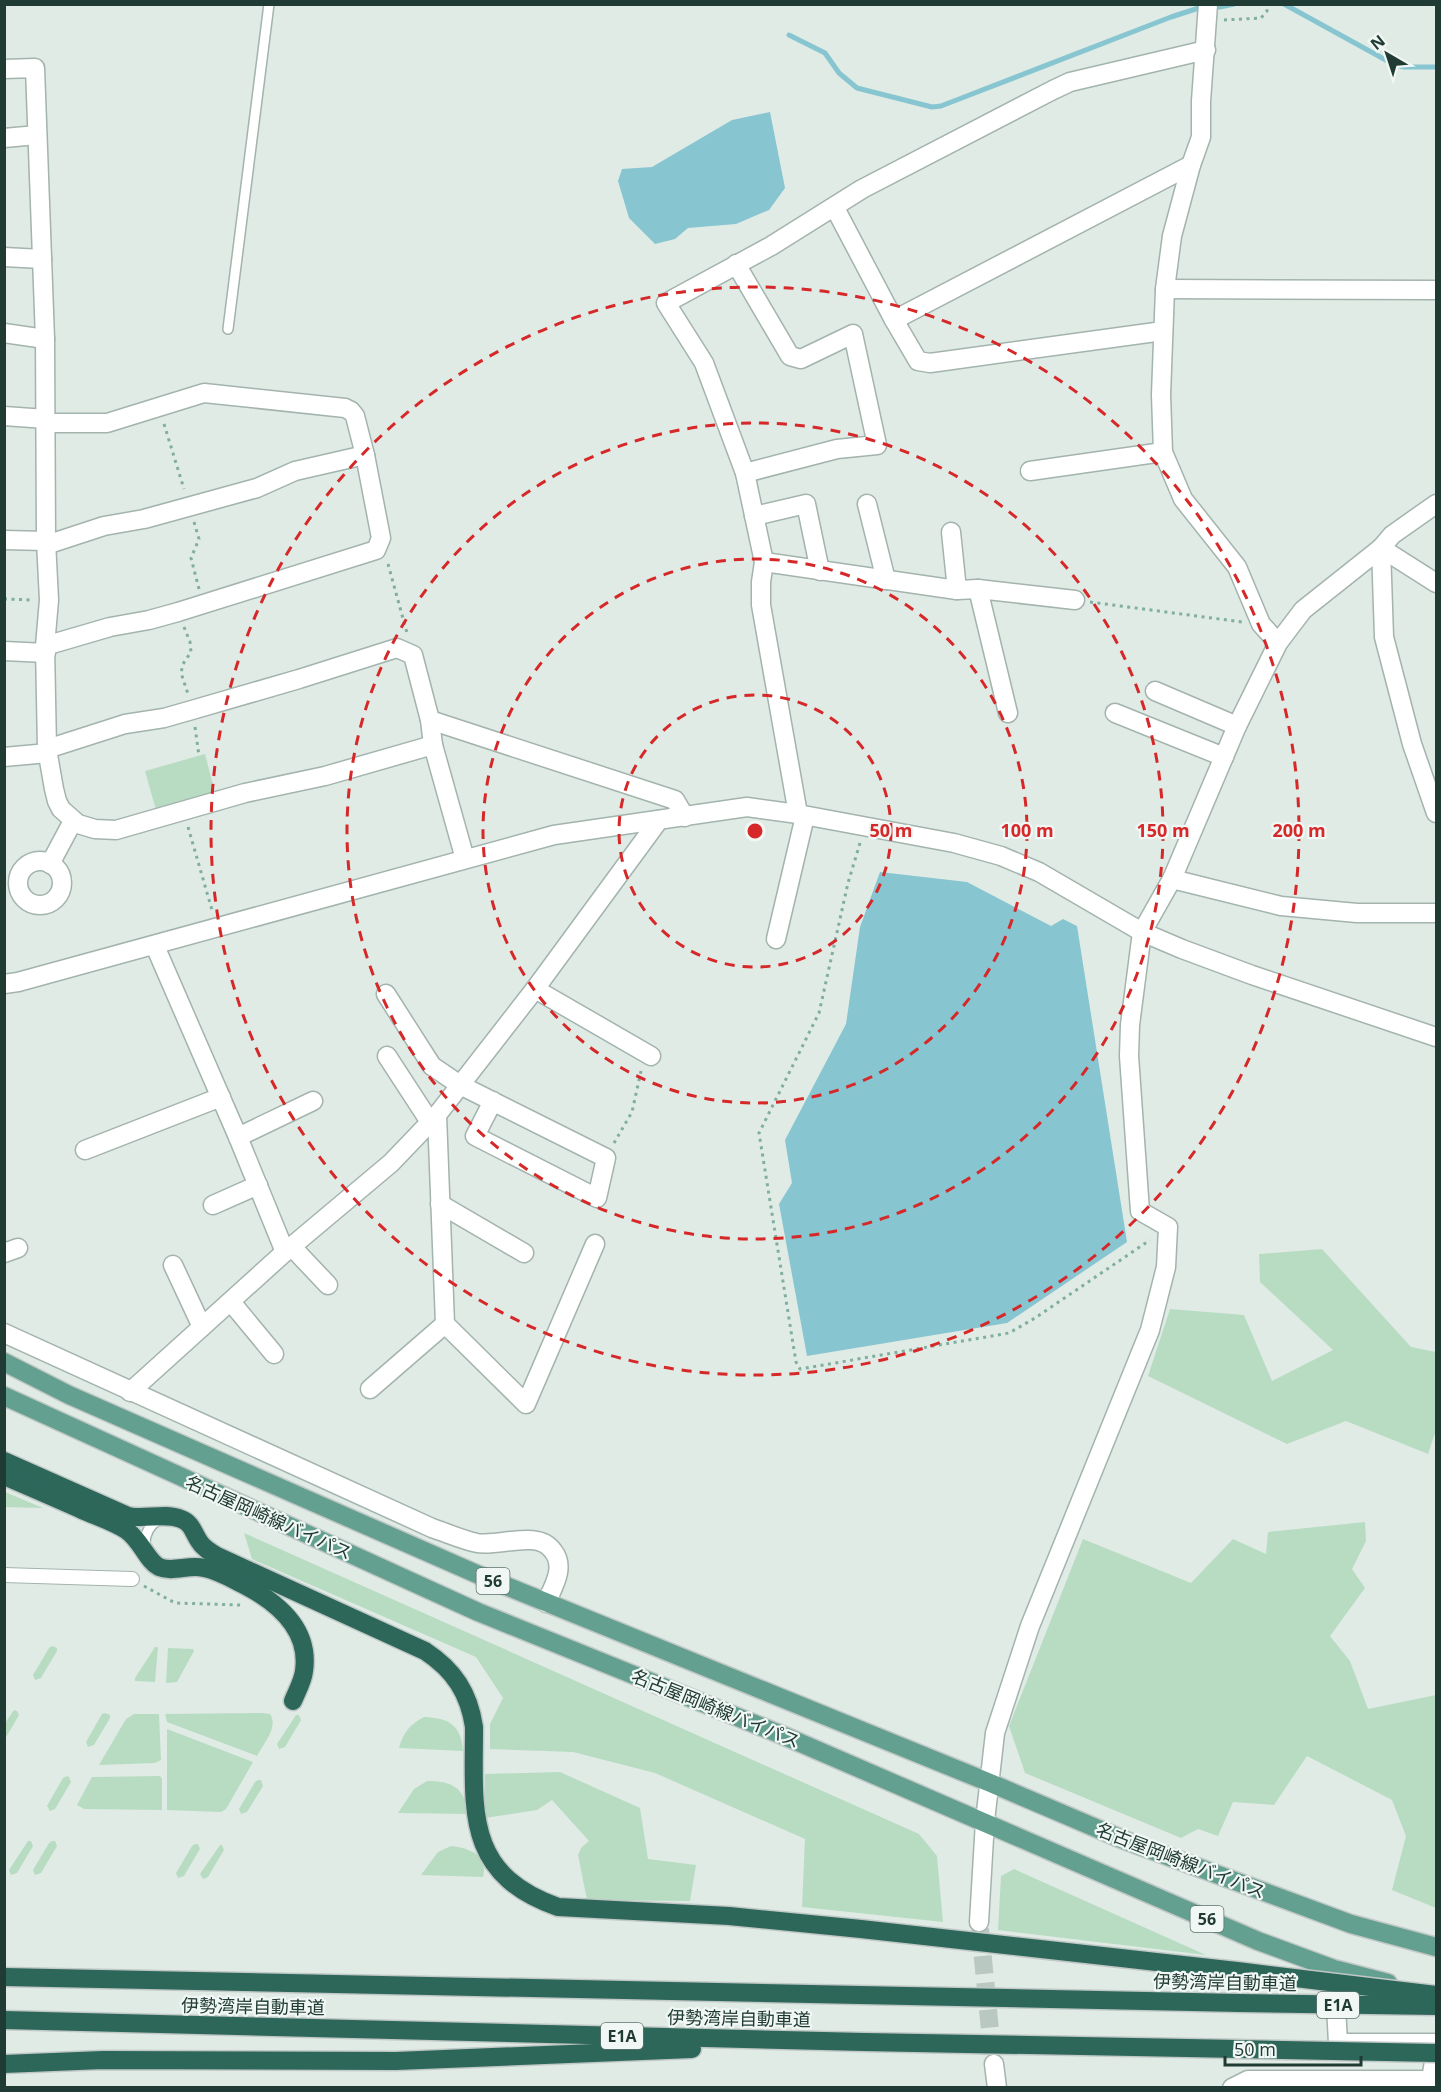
<svg xmlns="http://www.w3.org/2000/svg" width="1441" height="2092" viewBox="0 0 1441 2092" font-family="'Open Sans','Noto Sans JP',sans-serif">
<rect width="100%" height="100%" fill="#e0ebe6"/>
<g fill="#b8dcc2">
<polygon points="205,754 215,793 156,810 145,771"/>
<polygon points="1322,1249 1411,1347 1436,1352 1436,1430 1428,1454 1346,1421 1287,1444 1148,1376 1170,1309 1244,1315 1272,1381 1333,1350 1260,1282 1259,1254"/>
<polygon points="5,1492 43,1508 5,1507"/>
<polygon points="1365,1522 1366,1541 1352,1569 1365,1588 1330,1636 1350,1661 1368,1709 1436,1695 1436,1908 1392,1890 1406,1836 1392,1800 1307,1756 1274,1805 1233,1802 1218,1836 1198,1829 1181,1838 1025,1773 1009,1726 1083,1539 1191,1583 1233,1539 1266,1554 1268,1532"/>
<polygon points="244,1533 919,1834 937,1856 943,1922 802,1907 805,1839 655,1773 573,1752 490,1749 490,1724 503,1698 476,1657 252,1559"/>
<polygon points="52,1646 57,1648 57,1651 41,1678 35,1680 33,1675 49,1648"/>
<polygon points="155,1647 158,1647 155,1682 135,1681 135,1678"/>
<polygon points="168,1648 193,1649 194,1651 177,1682 166,1683"/>
<polygon points="14,1710 17,1711 19,1715 5,1739 5,1723"/>
<polygon points="105,1713 110,1715 110,1718 94,1745 88,1747 86,1742 102,1714"/>
<path d="M262 1713 270 1714C279 1727 263 1744 257 1756L167 1722 165 1714Z"/>
<polygon points="134,1714 159,1714 161,1760 155,1763 99,1765 126,1719"/>
<polygon points="296,1715 299,1715 301,1720 285,1747 279,1749 277,1744"/>
<path d="M424 1717C449 1718 461 1725 463 1751L399 1748C403 1733 410 1724 424 1717Z"/>
<polygon points="167,1729 253,1762 226,1809 221,1812 167,1810"/>
<polygon points="560,1772 640,1808 648,1859 696,1865 690,1901 587,1900 578,1855 581,1848 589,1841 552,1800 537,1810 485,1818 485,1774"/>
<polygon points="67,1776 69,1777 71,1782 55,1809 50,1811 47,1806 63,1778"/>
<polygon points="160,1776 162,1779 162,1810 84,1809 77,1805 92,1777"/>
<polygon points="258,1780 261,1780 263,1786 247,1812 241,1814 239,1809 255,1782"/>
<path d="M427 1781C451 1781 465 1787 468 1814L398 1813 414 1789Z"/>
<polygon points="28,1841 31,1841 33,1846 17,1873 11,1875 9,1870"/>
<polygon points="52,1841 55,1841 57,1846 41,1873 35,1875 33,1870 49,1843"/>
<polygon points="195,1844 198,1844 200,1849 184,1876 178,1878 176,1873 192,1846"/>
<polygon points="220,1845 222,1845 224,1850 208,1877 203,1879 200,1874"/>
<path d="M451 1846C469 1848 489 1855 483 1877L421 1875 438 1852Z"/>
<polygon points="1014,1869 1206,1955 998,1930 1001,1876"/>
</g>
<g fill="#87c5d0">
<polygon points="770,112 785,188 769,210 736,224 688,228 675,239 655,244 629,218 618,181 622,169 652,167 732,120"/>
<polygon points="880,872 967,882 1051,926 1063,919 1077,926 1127,1242 1007,1323 807,1356 779,1204 792,1183 785,1140 846,1024 860,927"/>
</g>
<g fill="none" stroke-linecap="round" stroke-linejoin="round">
<g stroke="#87c5d0" stroke-width="5">
<polyline points="1284,4 1393,64 1404,67 1436,67"/>
<polyline points="789,35 825,53 839,73 857,88 932,107 941,106 1171,17 1202,7 1220,7 1234,4"/>
</g>
<polyline stroke="#bac8c2" stroke-width="18" stroke-dasharray="18 9" stroke-linecap="butt" points="980,1929 993,2060"/>
<defs>
<g id="service">
<polyline points="228,329 269,4"/>
<path d="M145 1547C144 1534 149 1525 160 1519"/>
</g>
<polyline id="pedestrian" points="4,1575 132,1579"/>
<g id="minor">
<polyline points="1208,4 1201,101 1201,137 1191,165 1172,236 1165,289 1161,395 1163,452 1183,499 1237,567 1261,624 1278,643"/>
<polyline points="4,69 35,68 45,339 46,541 49,600 45,646 47,749 54,789 57,801 61,809 78,824 95,829 116,830 245,793 325,776 433,745"/>
<polyline points="4,138 37,135"/>
<polyline points="835,208 894,320 918,361 930,363 1163,331"/>
<polyline points="4,257 42,259"/>
<polyline points="736,264 790,356 801,359 853,334 877,445 837,449 745,473"/>
<polyline points="1165,289 1436,290"/>
<polyline points="894,320 1191,165"/>
<polyline points="4,333 45,339"/>
<polyline points="4,416 46,419"/>
<polyline points="1030,471 1163,452"/>
<polyline points="867,504 886,580"/>
<polyline points="754,516 806,504 820,571"/>
<polyline points="951,532 957,590"/>
<polyline points="4,540 46,541"/>
<polyline points="46,545 104,526 144,519 257,488 295,471 365,455"/>
<polyline points="1381,548 1384,637 1412,744 1436,813"/>
<polyline points="1381,548 1436,583"/>
<polyline points="764,562 957,590 978,589 1075,600"/>
<polyline points="978,589 1008,713"/>
<polyline points="45,646 110,627 149,620 178,612 376,550 381,538 365,455 355,416 351,411 345,408 204,393 107,423 46,423"/>
<polyline points="4,651 46,653"/>
<polyline points="1155,691 1237,726"/>
<polyline points="1115,713 1224,757"/>
<polyline points="430,720 675,800 685,817"/>
<polyline points="47,749 125,724 164,718 192,710 299,679 397,648 413,655 430,720 433,745 465,859"/>
<polyline points="4,757 48,753"/>
<polyline points="798,814 761,605 761,582 764,562 745,473 704,363 666,303 771,246 862,189 1053,90 1070,82 1206,50"/>
<circle cx="40" cy="883" r="22"/>
<polyline points="50,864 73,821"/>
<polyline points="1172,879 1281,906 1357,913 1436,913"/>
<polyline points="776,939 805,816"/>
<polyline points="155,946 238,1137 285,1252"/>
<polyline points="535,989 651,1056"/>
<polyline points="386,994 432,1066 460,1085 606,1158 597,1198 475,1136 493,1101"/>
<polyline points="387,1056 430,1122"/>
<polyline points="437,1115 445,1324 526,1404 595,1244"/>
<polyline points="238,1137 313,1101"/>
<polyline points="85,1150 221,1097"/>
<polyline points="440,1204 524,1253"/>
<polyline points="213,1205 258,1185"/>
<polyline points="291,1246 328,1285"/>
<polyline points="4,1253 18,1248"/>
<polyline points="173,1265 202,1327"/>
<polyline points="231,1302 274,1354"/>
<path d="M4 1333 432 1528C447 1533 462 1540 477 1543 500 1547 538 1529 553 1551 566 1567 553 1587 546 1603"/>
<polyline points="370,1389 445,1324"/>
<polyline points="130,1392 285,1252 391,1163 437,1115 535,989 659,820"/>
<polyline points="985,1821 995,1733 1030,1626 1150,1330 1166,1267 1168,1227 1140,1211 1129,1056 1130,1025 1142,932 1172,879 1237,726 1278,643 1303,610 1381,548 1392,535 1436,504"/>
<polyline points="1334,1969 1338,2043 1436,2043"/>
<polyline points="1232,2088 1248,2080 1431,2080 1436,2049"/>
</g>
<g id="tertiary">
<polyline points="4,984 18,982 554,835 747,807 798,814 954,843 1001,856 1039,872 1142,932 1182,949 1252,975 1436,1037"/>
<polyline points="979,1922 985,1821"/>
<polyline points="994,2064 997,2088"/>
</g>
<g id="primary">
<polyline points="4,1362 69,1395 479,1575 988,1782 1124,1840 1351,1924 1436,1947"/>
<polyline points="4,1396 478,1612 782,1735 1258,1941 1334,1969 1388,1983"/>
</g>
<g id="motorway">
<path d="M4 1461 128 1516C145 1520 165 1512 181 1519 192 1523 193 1532 199 1541 203 1548 210 1552 217 1556L425 1651C454 1670 469 1693 474 1727 474 1810 464 1874 558 1907L729 1916 861 1929 1237 1971"/>
<path d="M4 1476C30 1487 55 1498 80 1509 95 1516 112 1521 126 1530 141 1540 147 1561 159 1567 173 1573 189 1564 204 1568 219 1571 232 1579 246 1586 278 1603 310 1630 304 1671 303 1681 297 1691 293 1701"/>
<polyline points="4,1977 1239,2003"/>
<polyline points="4,2020 864,2042 1239,2049"/>
<polyline points="4,2064 103,2060 396,2061 692,2049"/>
</g>
</defs>
<use href="#service" stroke="#a3b3ad" stroke-width="12"/>
<use href="#pedestrian" stroke="#a3b3ad" stroke-width="16"/>
<use href="#minor" stroke="#a3b3ad" stroke-width="21"/>
<use href="#tertiary" stroke="#a3b3ad" stroke-width="21"/>
<use href="#primary" stroke="#c1c8c6" stroke-width="21"/>
<use href="#motorway" stroke="#c1c8c6" stroke-width="21"/>
<g stroke="#80ae9f" stroke-width="3" stroke-dasharray="3 4.5" stroke-linecap="butt">
<polyline points="1224,20 1261,18 1267,11 1267,4"/>
<polyline points="164,424 184,489"/>
<polyline points="194,522 199,539 191,558 199,589"/>
<polyline points="388,564 407,633"/>
<polyline points="4,599 33,600"/>
<polyline points="1090,602 1242,622"/>
<polyline points="184,627 190,642 191,652 183,664 181,673 188,694"/>
<polyline points="195,727 199,756"/>
<polyline points="188,827 212,910"/>
<polyline points="860,843 848,883 819,1013 759,1133 796,1362 800,1369 1009,1333 1035,1318 1150,1240"/>
<polyline points="614,1143 632,1112 641,1071"/>
<polyline points="144,1586 175,1603 241,1605"/>
</g>
<use href="#service" stroke="#fff" stroke-width="9"/>
<use href="#pedestrian" stroke="#fff" stroke-width="14"/>
<use href="#minor" stroke="#fff" stroke-width="18"/>
<use href="#tertiary" stroke="#fff" stroke-width="18"/>
<use href="#primary" stroke="#64a090" stroke-width="18"/>
<use href="#motorway" stroke="#2c675a" stroke-width="18"/>
<defs>
<g id="motorway-bridge">
<polyline points="1237,1971 1436,1995"/>
<polyline points="1239,2003 1436,2006"/>
<polyline points="1239,2049 1436,2053"/>
</g>
</defs>
<use href="#motorway-bridge" stroke="#c1c8c6" stroke-width="21" stroke-linecap="butt"/>
<use href="#motorway-bridge" stroke="#2c675a" stroke-width="18"/>
</g>
<g fill="none" stroke="#d62828" stroke-width="3" stroke-dasharray="10 8">
<circle cx="755" cy="831" r="136"/>
<circle cx="755" cy="831" r="272"/>
<circle cx="755" cy="831" r="408"/>
<circle cx="755" cy="831" r="544"/>
</g>
<g text-anchor="middle" dominant-baseline="central" stroke-width="4.5" stroke-linejoin="round" paint-order="stroke">
<g fill="#f0f7f4" stroke="#5e736d" stroke-width="1.5">
<rect x="476.5" y="1568" width="33" height="26" rx="4.5"/>
<rect x="1190.5" y="1906" width="33" height="26" rx="4.5"/>
<rect x="1317" y="1992" width="42" height="26" rx="4.5"/>
<rect x="601" y="2023" width="42" height="26" rx="4.5"/>
</g>
<g font-size="16" font-weight="bold" fill="#203b33">
<text x="493" y="1581">56</text>
<text x="1207" y="1919">56</text>
<text x="1338" y="2005">E1A</text>
<text x="622" y="2036">E1A</text>
</g>
<g font-size="18" fill="#203b33" stroke="#f0f7f4">
<text transform="translate(269 1517) rotate(24)">名古屋岡崎線バイパス</text>
<text transform="translate(716 1708) rotate(22)">名古屋岡崎線バイパス</text>
<text transform="translate(1181 1860) rotate(21)">名古屋岡崎線バイパス</text>
<text transform="translate(1225 1982) rotate(1)">伊勢湾岸自動車道</text>
<text transform="translate(253 2006) rotate(1)">伊勢湾岸自動車道</text>
<text transform="translate(739 2018) rotate(1)">伊勢湾岸自動車道</text>
</g>
</g>
<circle cx="755" cy="831" r="9" fill="#d62828" stroke="#f0f7f4" stroke-width="3"/>
<g font-size="18" text-anchor="middle" font-weight="bold" fill="#d62828" stroke="#f0f7f4" stroke-width="4.5" stroke-linejoin="round" paint-order="stroke">
<text x="891" y="837">50 m</text>
<text x="1027" y="837">100 m</text>
<text x="1163" y="837">150 m</text>
<text x="1299" y="837">200 m</text>
</g>
<rect width="1441" height="2092" fill="none" stroke="#203b33" stroke-width="12"/>
<g transform="translate(1387 54) rotate(321)" stroke="#f0f7f4" stroke-width="4.5" paint-order="stroke">
<path d="M0-4.5L10 22L0 15L-10 22Z" fill="#203b33"/>
<text y="-9" font-size="16" font-weight="bold" text-anchor="middle" fill="#203b33">N</text>
</g>
<path d="M1225 2056v9h136v-9" fill="none" stroke="#203b33" stroke-width="3"/>
<text x="1234" y="2056" font-size="18" fill="#203b33" stroke="#f0f7f4" stroke-width="4.5" paint-order="stroke">50 m</text>
</svg>
